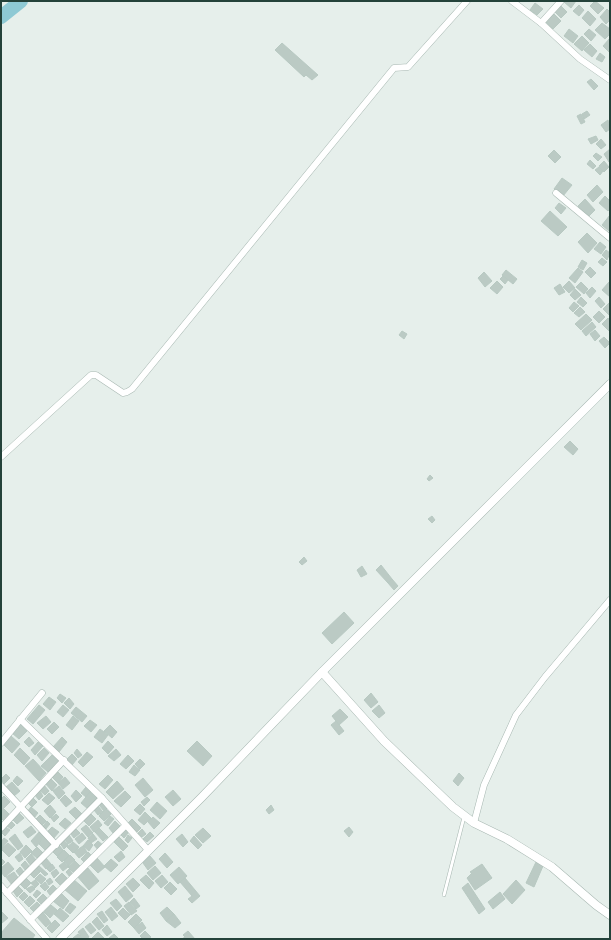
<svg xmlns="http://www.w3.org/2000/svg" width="611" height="940" viewBox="0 0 611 940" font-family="'Open Sans',sans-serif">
<rect width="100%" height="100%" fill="#e6efeb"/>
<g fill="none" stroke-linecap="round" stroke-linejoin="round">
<polyline stroke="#8ec9d4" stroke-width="14" points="1,17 21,1"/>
</g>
<g fill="#bbcac4" stroke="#b8c9c2">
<polygon points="576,1 571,8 564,2 564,1"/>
<polygon points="595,1 604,8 598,14 590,6"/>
<polygon points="535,3 543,9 537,15 530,10"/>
<polygon points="560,5 567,12 561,18 554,11"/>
<polygon points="579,5 584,10 579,16 573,11"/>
<polygon points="607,9 610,12 610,20 606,24 600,17"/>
<polygon points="588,11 596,19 590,26 582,18"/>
<polygon points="554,14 561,21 553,29 546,22"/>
<polygon points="602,23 610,29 610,34 605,39 595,30"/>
<polygon points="569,29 578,36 573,43 564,36"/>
<polygon points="589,29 596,35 591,41 584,34"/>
<polygon points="582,36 589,43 582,51 574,44"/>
<polygon points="610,38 610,53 603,46"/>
<polygon points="282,43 318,75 312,80 306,75 304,77 275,50"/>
<polygon points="590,44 597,51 592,57 584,50"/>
<polygon points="600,53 605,57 602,62 596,59"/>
<polygon points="591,79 598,86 594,90 587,82"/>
<polygon points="587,111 590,115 584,119 582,114"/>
<polygon points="581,114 585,122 581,124 577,116"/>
<polygon points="608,120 610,129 606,132 601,125"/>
<polygon points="596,136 598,140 591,144 588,139"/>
<polygon points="601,139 606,145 601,149 596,144"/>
<polygon points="610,149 610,161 609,162 604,154"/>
<polygon points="554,150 561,157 555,163 548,156"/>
<polygon points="596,153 602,157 598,161 593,156"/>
<polygon points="590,160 596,166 593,169 587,164"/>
<polygon points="604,161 609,167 604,172 599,166"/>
<polygon points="599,167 603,171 600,175 595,170"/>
<polygon points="562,178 572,185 563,196 554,189"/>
<polygon points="597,185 603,192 593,202 587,195"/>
<polygon points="605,196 610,201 610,209 608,211 599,203"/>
<polygon points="585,199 595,210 588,217 578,206"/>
<polygon points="559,203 566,208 561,214 555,208"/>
<polygon points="550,211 567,227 558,236 541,221"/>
<polygon points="610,215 610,232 602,225"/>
<polygon points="587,233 597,243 588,253 578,242"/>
<polygon points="600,242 606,247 601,254 594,249"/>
<polygon points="606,250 610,253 607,260 602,255"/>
<polygon points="602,258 607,262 603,266 598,262"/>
<polygon points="582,260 587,263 583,270 578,267"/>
<polygon points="590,267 596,273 591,278 585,272"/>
<polygon points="578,268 583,272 575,283 569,278"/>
<polygon points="506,270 517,279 513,284 502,275"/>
<polygon points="484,272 492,281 485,287 478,278"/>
<polygon points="503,276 508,280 505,284 500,279"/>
<polygon points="497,281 503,287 497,294 490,288"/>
<polygon points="569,281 575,288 569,293 563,287"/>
<polygon points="581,282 588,289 584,294 576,287"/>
<polygon points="609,282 610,284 610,297 602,290"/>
<polygon points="560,284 565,292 559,295 554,288"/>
<polygon points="592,287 596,291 590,298 586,293"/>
<polygon points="575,289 581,295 575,300 570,295"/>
<polygon points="581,297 587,303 583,307 577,302"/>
<polygon points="599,297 605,304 601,308 595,301"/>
<polygon points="574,302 579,306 573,312 569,308"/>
<polygon points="609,303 610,305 609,315 603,309"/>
<polygon points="580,307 585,312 579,317 574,313"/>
<polygon points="599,311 605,317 599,323 593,317"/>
<polygon points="586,314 592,320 581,330 575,324"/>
<polygon points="608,318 610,321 609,331 602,324"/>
<polygon points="592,322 596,327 586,336 582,331"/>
<polygon points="595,330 600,336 595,341 590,334"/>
<polygon points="402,331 407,334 404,339 399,335"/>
<polygon points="604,337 610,343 605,348 599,341"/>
<polygon points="570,441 578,449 573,455 564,447"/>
<polygon points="430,475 433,478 429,481 427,479"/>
<polygon points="432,516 435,520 432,523 428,519"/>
<polygon points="304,557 307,561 302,565 299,562"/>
<polygon points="381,565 392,579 388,583 376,570"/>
<polygon points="362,566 367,574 361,577 357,570"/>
<polygon points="392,579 398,586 394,590 388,583"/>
<polygon points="344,612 354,623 332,644 322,633"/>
<polygon points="371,693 378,702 371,708 364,700"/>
<polygon points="60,694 66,698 62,703 57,698"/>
<polygon points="49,697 56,702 50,710 43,704"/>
<polygon points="69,698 74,704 70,709 64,703"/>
<polygon points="39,705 45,710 33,724 27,719"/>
<polygon points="63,705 69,710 63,717 57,712"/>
<polygon points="379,705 385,713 379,718 372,711"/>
<polygon points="76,707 87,716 82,722 71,713"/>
<polygon points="340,709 348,717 339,725 332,716"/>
<polygon points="46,716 51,722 43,729 37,723"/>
<polygon points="73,716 79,721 72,730 66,725"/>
<polygon points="90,720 97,725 91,732 84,726"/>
<polygon points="336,721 344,731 339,735 331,725"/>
<polygon points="54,722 59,727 52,734 47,729"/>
<polygon points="21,724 27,731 19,739 12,733"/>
<polygon points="110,725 117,732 112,738 104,731"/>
<polygon points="100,729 108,735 102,743 94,737"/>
<polygon points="11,736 20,744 12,753 3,744"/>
<polygon points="29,737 34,743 29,747 24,742"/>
<polygon points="62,737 67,742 59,752 53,747"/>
<polygon points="108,741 114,747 108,754 102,748"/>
<polygon points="197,741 212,756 203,766 187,751"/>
<polygon points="38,742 43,746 35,755 31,750"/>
<polygon points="20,748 30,758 24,765 14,755"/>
<polygon points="44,748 49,753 42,761 37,755"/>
<polygon points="77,749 82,755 78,758 74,753"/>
<polygon points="116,749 121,755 114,761 108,756"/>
<polygon points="87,752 93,757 83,767 78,762"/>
<polygon points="53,754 59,761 48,772 41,766"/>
<polygon points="72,754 77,759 72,765 66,760"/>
<polygon points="128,755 134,761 126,769 120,764"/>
<polygon points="33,759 46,773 39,781 25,766"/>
<polygon points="140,759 145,764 140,769 135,764"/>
<polygon points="134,765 140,770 135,776 129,772"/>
<polygon points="56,770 63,777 58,783 50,775"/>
<polygon points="459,773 464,778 458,786 453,781"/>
<polygon points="6,774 10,778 4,784 1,779"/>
<polygon points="108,775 113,780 105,789 99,784"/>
<polygon points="17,776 23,781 18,786 13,781"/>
<polygon points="49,777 57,785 52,791 44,782"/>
<polygon points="65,777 70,783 63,789 58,783"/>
<polygon points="143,778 153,790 145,797 135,785"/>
<polygon points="117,781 124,789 113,799 106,792"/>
<polygon points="12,782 20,791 14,796 6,787"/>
<polygon points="43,784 49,791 45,795 38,789"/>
<polygon points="59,786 65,793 59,799 53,791"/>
<polygon points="86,787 91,791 86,797 81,793"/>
<polygon points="39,790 43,796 39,800 34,794"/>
<polygon points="76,790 82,796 76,802 71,796"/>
<polygon points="173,790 181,799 173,806 165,797"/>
<polygon points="125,791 131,797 121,807 114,801"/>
<polygon points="90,792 97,798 88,809 81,803"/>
<polygon points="49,793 55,798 48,805 42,800"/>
<polygon points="65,795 72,802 66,807 60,800"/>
<polygon points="4,796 10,802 2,810 1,799"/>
<polygon points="32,797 37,802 32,807 27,802"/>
<polygon points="147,797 150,800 144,806 141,802"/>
<polygon points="102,800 108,807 104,811 98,804"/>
<polygon points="157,802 167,811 160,819 150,810"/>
<polygon points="140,804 145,809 140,815 134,810"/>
<polygon points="50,805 56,812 50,818 44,811"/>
<polygon points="271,805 274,810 269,814 266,810"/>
<polygon points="98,806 103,812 98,815 94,810"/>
<polygon points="31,807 38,813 34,818 27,812"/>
<polygon points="75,807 82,814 76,819 69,812"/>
<polygon points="4,809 10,815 4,821 1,818 1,812"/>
<polygon points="106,809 111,814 104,821 99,816"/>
<polygon points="145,812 151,818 144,825 138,820"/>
<polygon points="19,813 24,818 17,824 12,819"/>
<polygon points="90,813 96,819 89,826 83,820"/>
<polygon points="56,814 59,817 54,822 51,818"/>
<polygon points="40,815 46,821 41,826 35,820"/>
<polygon points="110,816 114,819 108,826 104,823"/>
<polygon points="153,817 160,823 154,829 148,822"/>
<polygon points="65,818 71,823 65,829 59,824"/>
<polygon points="132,819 141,828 136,833 127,824"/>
<polygon points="98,820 102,825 94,832 90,827"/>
<polygon points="47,821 50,824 45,830 42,827"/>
<polygon points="115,821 120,826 113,833 109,828"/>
<polygon points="12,822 15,825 11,829 7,826"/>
<polygon points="86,825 93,833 88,837 81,829"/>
<polygon points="31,826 36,832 28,838 23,832"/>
<polygon points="6,827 10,830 5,836 1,832"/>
<polygon points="52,827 59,832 53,839 46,833"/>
<polygon points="349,827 353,832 349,837 344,831"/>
<polygon points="75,828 80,833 74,838 70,833"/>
<polygon points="99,828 108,837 103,841 95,832"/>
<polygon points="203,828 211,836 203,843 195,835"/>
<polygon points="126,829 129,832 124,838 121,835"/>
<polygon points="142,829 146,834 142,837 138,833"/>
<polygon points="40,831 45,836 36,847 31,841"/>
<polygon points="150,832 154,836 147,842 143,839"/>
<polygon points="82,833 86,838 79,844 75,839"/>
<polygon points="15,834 23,846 18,850 9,839"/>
<polygon points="93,834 97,839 91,843 88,838"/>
<polygon points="182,834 188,842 183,847 176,839"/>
<polygon points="69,835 73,841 68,844 64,838"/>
<polygon points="128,835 132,838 128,843 125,840"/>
<polygon points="194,836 202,845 198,849 190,841"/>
<polygon points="45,837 52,844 46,851 39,844"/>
<polygon points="119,837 128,846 123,851 114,842"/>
<polygon points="4,838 8,841 1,849 1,842"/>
<polygon points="63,839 68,845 64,849 59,842"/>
<polygon points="88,840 93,845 89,851 83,846"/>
<polygon points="98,841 104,846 99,851 94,845"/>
<polygon points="73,842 79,847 73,853 67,847"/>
<polygon points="8,843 16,850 9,857 1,849"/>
<polygon points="26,845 32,851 25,858 20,852"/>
<polygon points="59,845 63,850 57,856 52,851"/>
<polygon points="83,846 87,852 79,858 74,852"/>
<polygon points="37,847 44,854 38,859 31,853"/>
<polygon points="64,850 69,855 62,862 57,857"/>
<polygon points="121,851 125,857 119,862 114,857"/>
<polygon points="88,852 93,857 86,864 81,859"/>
<polygon points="20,853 23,859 19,862 15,857"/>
<polygon points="165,853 173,862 167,868 159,859"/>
<polygon points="31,854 37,861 31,866 26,859"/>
<polygon points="70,855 75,860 68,866 64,861"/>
<polygon points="150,856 156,863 148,870 143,863"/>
<polygon points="1,858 5,862 1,866"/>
<polygon points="46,858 51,864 46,869 41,863"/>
<polygon points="97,858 105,867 98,873 89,864"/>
<polygon points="111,859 118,865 111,872 104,866"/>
<polygon points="25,861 30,867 26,871 21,865"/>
<polygon points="75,861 81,867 74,873 68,867"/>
<polygon points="8,862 14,869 5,877 1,872 1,868"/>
<polygon points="64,862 68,867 63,871 59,866"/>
<polygon points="536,862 543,866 534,887 526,883"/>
<polygon points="52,864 55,868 50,872 47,869"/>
<polygon points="482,864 492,878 475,890 467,878 472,873 470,872"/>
<polygon points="38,865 48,874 45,876 36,867"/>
<polygon points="155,866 161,873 153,880 147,873"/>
<polygon points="20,867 24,872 20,876 16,871"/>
<polygon points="35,867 40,872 34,878 29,873"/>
<polygon points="87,867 99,881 89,890 77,876"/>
<polygon points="179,867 187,876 178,884 170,875"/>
<polygon points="56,869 59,873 54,878 51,873"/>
<polygon points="69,869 73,874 70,877 66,872"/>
<polygon points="14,872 19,879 12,885 6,877"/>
<polygon points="62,873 67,878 60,885 55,880"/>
<polygon points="40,874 46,879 41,884 35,879"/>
<polygon points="146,875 154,883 149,889 140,880"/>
<polygon points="162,875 168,882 161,888 155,881"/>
<polygon points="25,877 31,883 25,889 19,883"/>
<polygon points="50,878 53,882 49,885 46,881"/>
<polygon points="133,878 140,885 133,892 126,884"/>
<polygon points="185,878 200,896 192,903 188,899 192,896 180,882"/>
<polygon points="73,879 87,891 78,901 64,889"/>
<polygon points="35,880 39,884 35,888 31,883"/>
<polygon points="516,880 525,890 512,904 503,894"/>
<polygon points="45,882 49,887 45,891 40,886"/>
<polygon points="170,882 177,889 171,895 164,888"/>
<polygon points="468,883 485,909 479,914 462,888"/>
<polygon points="53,885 57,889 50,895 47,891"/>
<polygon points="18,886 23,891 17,897 13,891"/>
<polygon points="32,886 35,889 30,893 26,889"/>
<polygon points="125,886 133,896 126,902 118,892"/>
<polygon points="37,890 41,893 36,898 33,895"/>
<polygon points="24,892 28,896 23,901 19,897"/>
<polygon points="60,892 69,901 63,909 53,901"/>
<polygon points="500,892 505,899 493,909 488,902"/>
<polygon points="43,894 48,899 42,905 37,900"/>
<polygon points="30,896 35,901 29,907 24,902"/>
<polygon points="134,898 140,906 136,909 130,902"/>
<polygon points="116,899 122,906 117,911 110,903"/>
<polygon points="37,902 41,906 34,912 30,908"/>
<polygon points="129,902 137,911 131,915 124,906"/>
<polygon points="70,903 76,907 70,914 65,910"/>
<polygon points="51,905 57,910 50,918 44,912"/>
<polygon points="111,907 118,916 112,921 105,912"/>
<polygon points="167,907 174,914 166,921 160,913"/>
<polygon points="60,908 69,916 63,922 54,914"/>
<polygon points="123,908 130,915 125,920 118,913"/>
<polygon points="102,911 108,920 104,923 97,914"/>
<polygon points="2,912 8,918 2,923 1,922"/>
<polygon points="43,912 51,923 46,927 37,917"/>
<polygon points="136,914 142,920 134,928 128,922"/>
<polygon points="174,914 181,923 175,928 166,921"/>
<polygon points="97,917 104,926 99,930 92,922"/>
<polygon points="14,918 35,935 32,939 1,939 1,933"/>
<polygon points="55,920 60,925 52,933 47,928"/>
<polygon points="142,922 146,928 139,934 134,928"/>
<polygon points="90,923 96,930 91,934 85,927"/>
<polygon points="107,925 112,932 107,936 102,930"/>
<polygon points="83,928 89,937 86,939 83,939 78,932"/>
<polygon points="145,931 151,937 148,939 143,939 140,936"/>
<polygon points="188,931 195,939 182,939 185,937 183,935"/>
<polygon points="98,932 104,938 93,939 92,938"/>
<polygon points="78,934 83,939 74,939 73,938"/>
<polygon points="114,934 119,939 110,939 109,938"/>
</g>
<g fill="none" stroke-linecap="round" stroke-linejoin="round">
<defs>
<polyline id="service" points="444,895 464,817"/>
<g id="minor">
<polyline points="512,1 541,23 580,59 610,80"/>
<polyline points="541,23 561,1"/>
<polyline points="556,193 610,238"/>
<polyline points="1,457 91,375 96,375 123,393 127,392 132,389 394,68 408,67 467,1"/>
<polyline points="20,719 102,798 148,850"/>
<polyline points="1,743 42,693"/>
<polyline points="1,786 56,845"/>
<polyline points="474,823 484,785 516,715 545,677 610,600"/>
<polyline points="1,828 64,760"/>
<polyline points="1,886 47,939"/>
<polyline points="7,893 102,798"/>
<polyline points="30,920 125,826"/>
</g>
<g id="tertiary">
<polyline points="322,672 384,741 453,807 474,823 507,839 552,867 596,905 610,915"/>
<polyline points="60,939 202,797 322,672 610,384"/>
</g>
</defs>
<use href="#service" stroke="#a8b8b2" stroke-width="4"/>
<use href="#minor" stroke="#a8b8b2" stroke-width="7"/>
<use href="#tertiary" stroke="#a8b8b2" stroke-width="9"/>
<use href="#service" stroke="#fff" stroke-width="3"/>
<use href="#minor" stroke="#fff" stroke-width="6"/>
<use href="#tertiary" stroke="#fff" stroke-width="8"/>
</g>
<rect width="611" height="940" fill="none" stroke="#24423a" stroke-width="4"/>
</svg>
